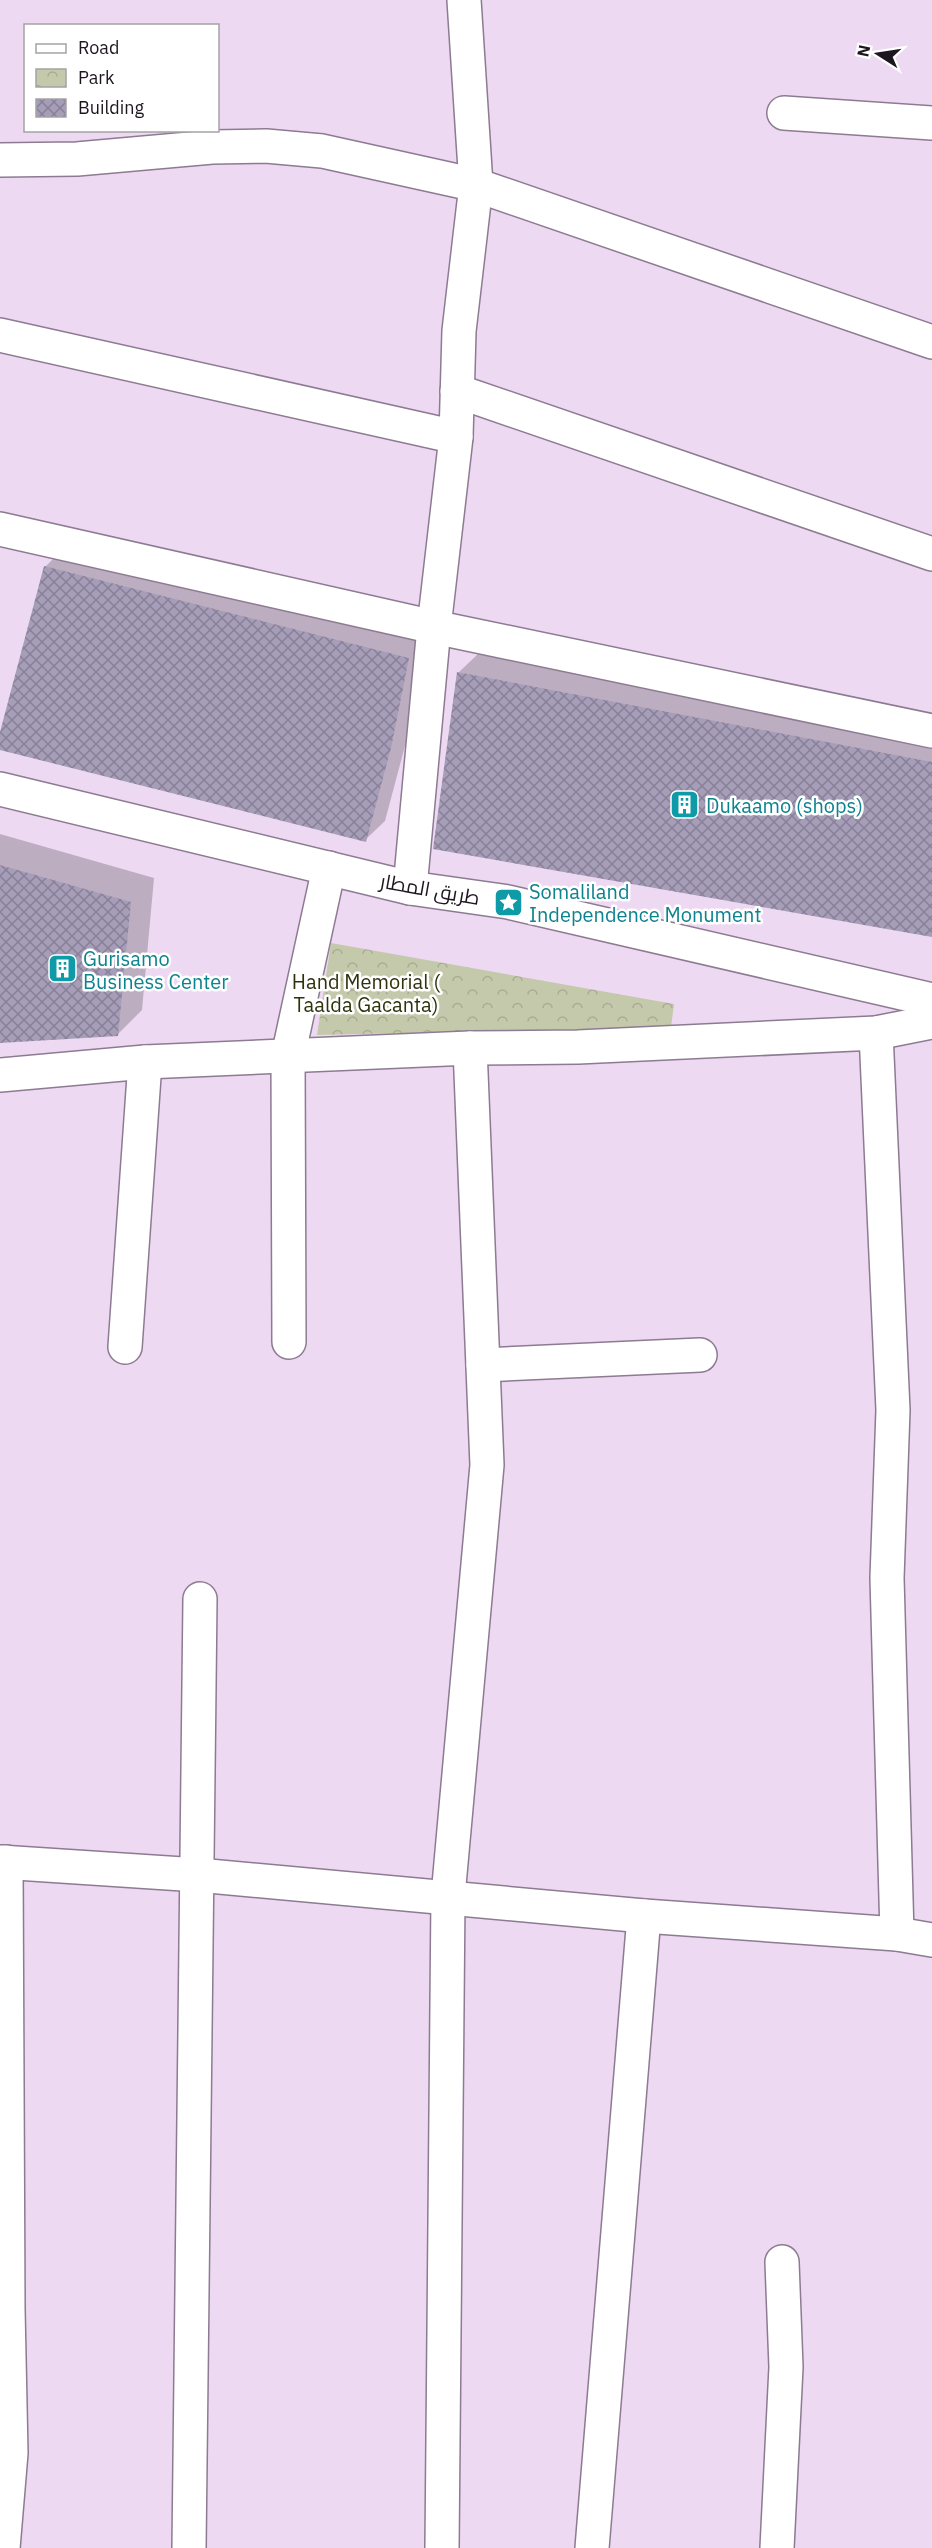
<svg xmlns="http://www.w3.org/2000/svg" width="932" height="2548" viewBox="0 0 932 2548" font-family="'IBM Plex Sans',Cairo,sans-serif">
<defs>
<pattern id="park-crowns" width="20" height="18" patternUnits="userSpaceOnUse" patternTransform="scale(1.5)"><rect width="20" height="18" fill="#c5c9ab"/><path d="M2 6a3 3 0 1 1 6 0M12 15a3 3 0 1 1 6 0" fill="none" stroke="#a9ac93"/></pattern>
<pattern id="building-cross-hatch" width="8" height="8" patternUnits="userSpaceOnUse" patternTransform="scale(1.5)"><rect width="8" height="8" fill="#a69eb9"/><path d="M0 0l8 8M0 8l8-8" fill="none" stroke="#878096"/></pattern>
</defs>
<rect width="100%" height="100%" fill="#edd9f2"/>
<polygon fill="url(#park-crowns)" points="331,943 674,1004 671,1027 317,1035"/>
<g fill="#0003">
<polygon points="65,547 428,638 410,727 385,821 365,840 0,748 0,737 45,567"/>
<polygon points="478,654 932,739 932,935 458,673"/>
<polygon points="0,834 154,878 142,1010 117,1035 0,1041"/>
</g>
<g fill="url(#building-cross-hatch)">
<polygon points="44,566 409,658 391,748 366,842 0,750 0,732"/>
<polygon points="457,672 932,762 932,937 433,849"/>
<polygon points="0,865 131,902 118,1036 0,1043"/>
</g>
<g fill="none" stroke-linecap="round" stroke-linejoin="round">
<defs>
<g id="minor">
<polyline points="784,113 932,123"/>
<polyline points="0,160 77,159 212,147 266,146 322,151 476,185 932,342"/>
<polyline points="0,335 456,437"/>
<polyline points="457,391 932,554"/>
<polyline points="0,529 434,627 932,731"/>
<polyline points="410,888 434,627 456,437 459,331 476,185 464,0"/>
<polyline points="876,1033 893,1410 887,1578 897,1934"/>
<polyline points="289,1342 288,1056 329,868"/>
<polyline points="125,1347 145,1062"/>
<polyline points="483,1365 700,1355"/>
<polyline points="0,1862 198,1875 644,1916 897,1934 932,1940"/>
<polyline points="3,2548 11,2453 8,2309 6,1862"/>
<polyline points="189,2548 200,1599"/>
<polyline points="442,2548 448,1896 487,1465 470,1048"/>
<polyline points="592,2548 644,1916"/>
<polyline points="777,2548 786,2367 782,2262"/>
</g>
<g id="major">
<polyline points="0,789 410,888 508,902 932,1000"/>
<polyline points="0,1075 145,1062 470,1048 578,1047 876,1033 932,1022"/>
</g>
</defs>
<use href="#minor" stroke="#8d7b91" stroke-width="36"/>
<use href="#major" stroke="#8d7b91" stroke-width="36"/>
<use href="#minor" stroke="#fff" stroke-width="33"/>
<use href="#major" stroke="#fff" stroke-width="33"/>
</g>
<defs>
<symbol id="building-square" viewBox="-11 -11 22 22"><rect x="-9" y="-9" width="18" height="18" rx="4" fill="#0f9aa8" stroke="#fff"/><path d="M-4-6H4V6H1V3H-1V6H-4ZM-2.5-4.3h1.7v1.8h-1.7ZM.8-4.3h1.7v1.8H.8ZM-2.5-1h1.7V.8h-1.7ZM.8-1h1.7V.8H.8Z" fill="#fff"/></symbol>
<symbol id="sight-square" viewBox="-11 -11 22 22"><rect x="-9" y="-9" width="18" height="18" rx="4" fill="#0f9aa8" stroke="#fff"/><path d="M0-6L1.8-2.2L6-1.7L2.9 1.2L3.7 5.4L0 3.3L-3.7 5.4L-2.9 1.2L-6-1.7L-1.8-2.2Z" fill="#fff"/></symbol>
</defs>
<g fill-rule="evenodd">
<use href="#building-square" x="668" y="788" width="33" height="33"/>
<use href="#sight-square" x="492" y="886" width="33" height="33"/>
<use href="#building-square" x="46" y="952" width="33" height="33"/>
</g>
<g text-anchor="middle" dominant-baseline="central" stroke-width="5" stroke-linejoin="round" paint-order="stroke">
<g font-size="20" fill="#0d838f" stroke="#fff" text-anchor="start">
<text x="706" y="805">Dukaamo (shops)</text>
<text x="529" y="891">Somaliland<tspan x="529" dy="23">Independence Monument</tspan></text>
<text x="83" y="958">Gurisamo<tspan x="83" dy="23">Business Center</tspan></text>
</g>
<g font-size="20" fill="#1d161e" stroke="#fff">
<text transform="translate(430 889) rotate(10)">طريق المطار</text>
</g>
<g font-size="20" fill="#2f320c" stroke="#fff">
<text x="366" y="981">Hand Memorial (<tspan x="366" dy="23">Taalda Gacanta)</tspan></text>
</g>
</g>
<rect x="24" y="24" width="195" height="108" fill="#ffffff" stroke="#a5a2a5" stroke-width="1.5"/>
<rect x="36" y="44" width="30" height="9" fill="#ffffff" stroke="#a5a2a5" stroke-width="1.5"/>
<text x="78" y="54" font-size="18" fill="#1d161e">Road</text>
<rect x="36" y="69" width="30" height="18" fill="url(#park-crowns)" stroke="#a5a2a5" stroke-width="1.5"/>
<text x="78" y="84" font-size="18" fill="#1d161e">Park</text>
<rect x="36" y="99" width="30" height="18" fill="url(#building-cross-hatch)" stroke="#a5a2a5" stroke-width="1.5"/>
<text x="78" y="114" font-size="18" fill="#1d161e">Building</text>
<g transform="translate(878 54) rotate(282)" stroke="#ffffff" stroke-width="4.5" paint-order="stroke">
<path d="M0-4.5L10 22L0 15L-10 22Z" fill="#1d161e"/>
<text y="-9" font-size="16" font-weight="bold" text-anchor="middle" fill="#1d161e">N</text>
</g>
</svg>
